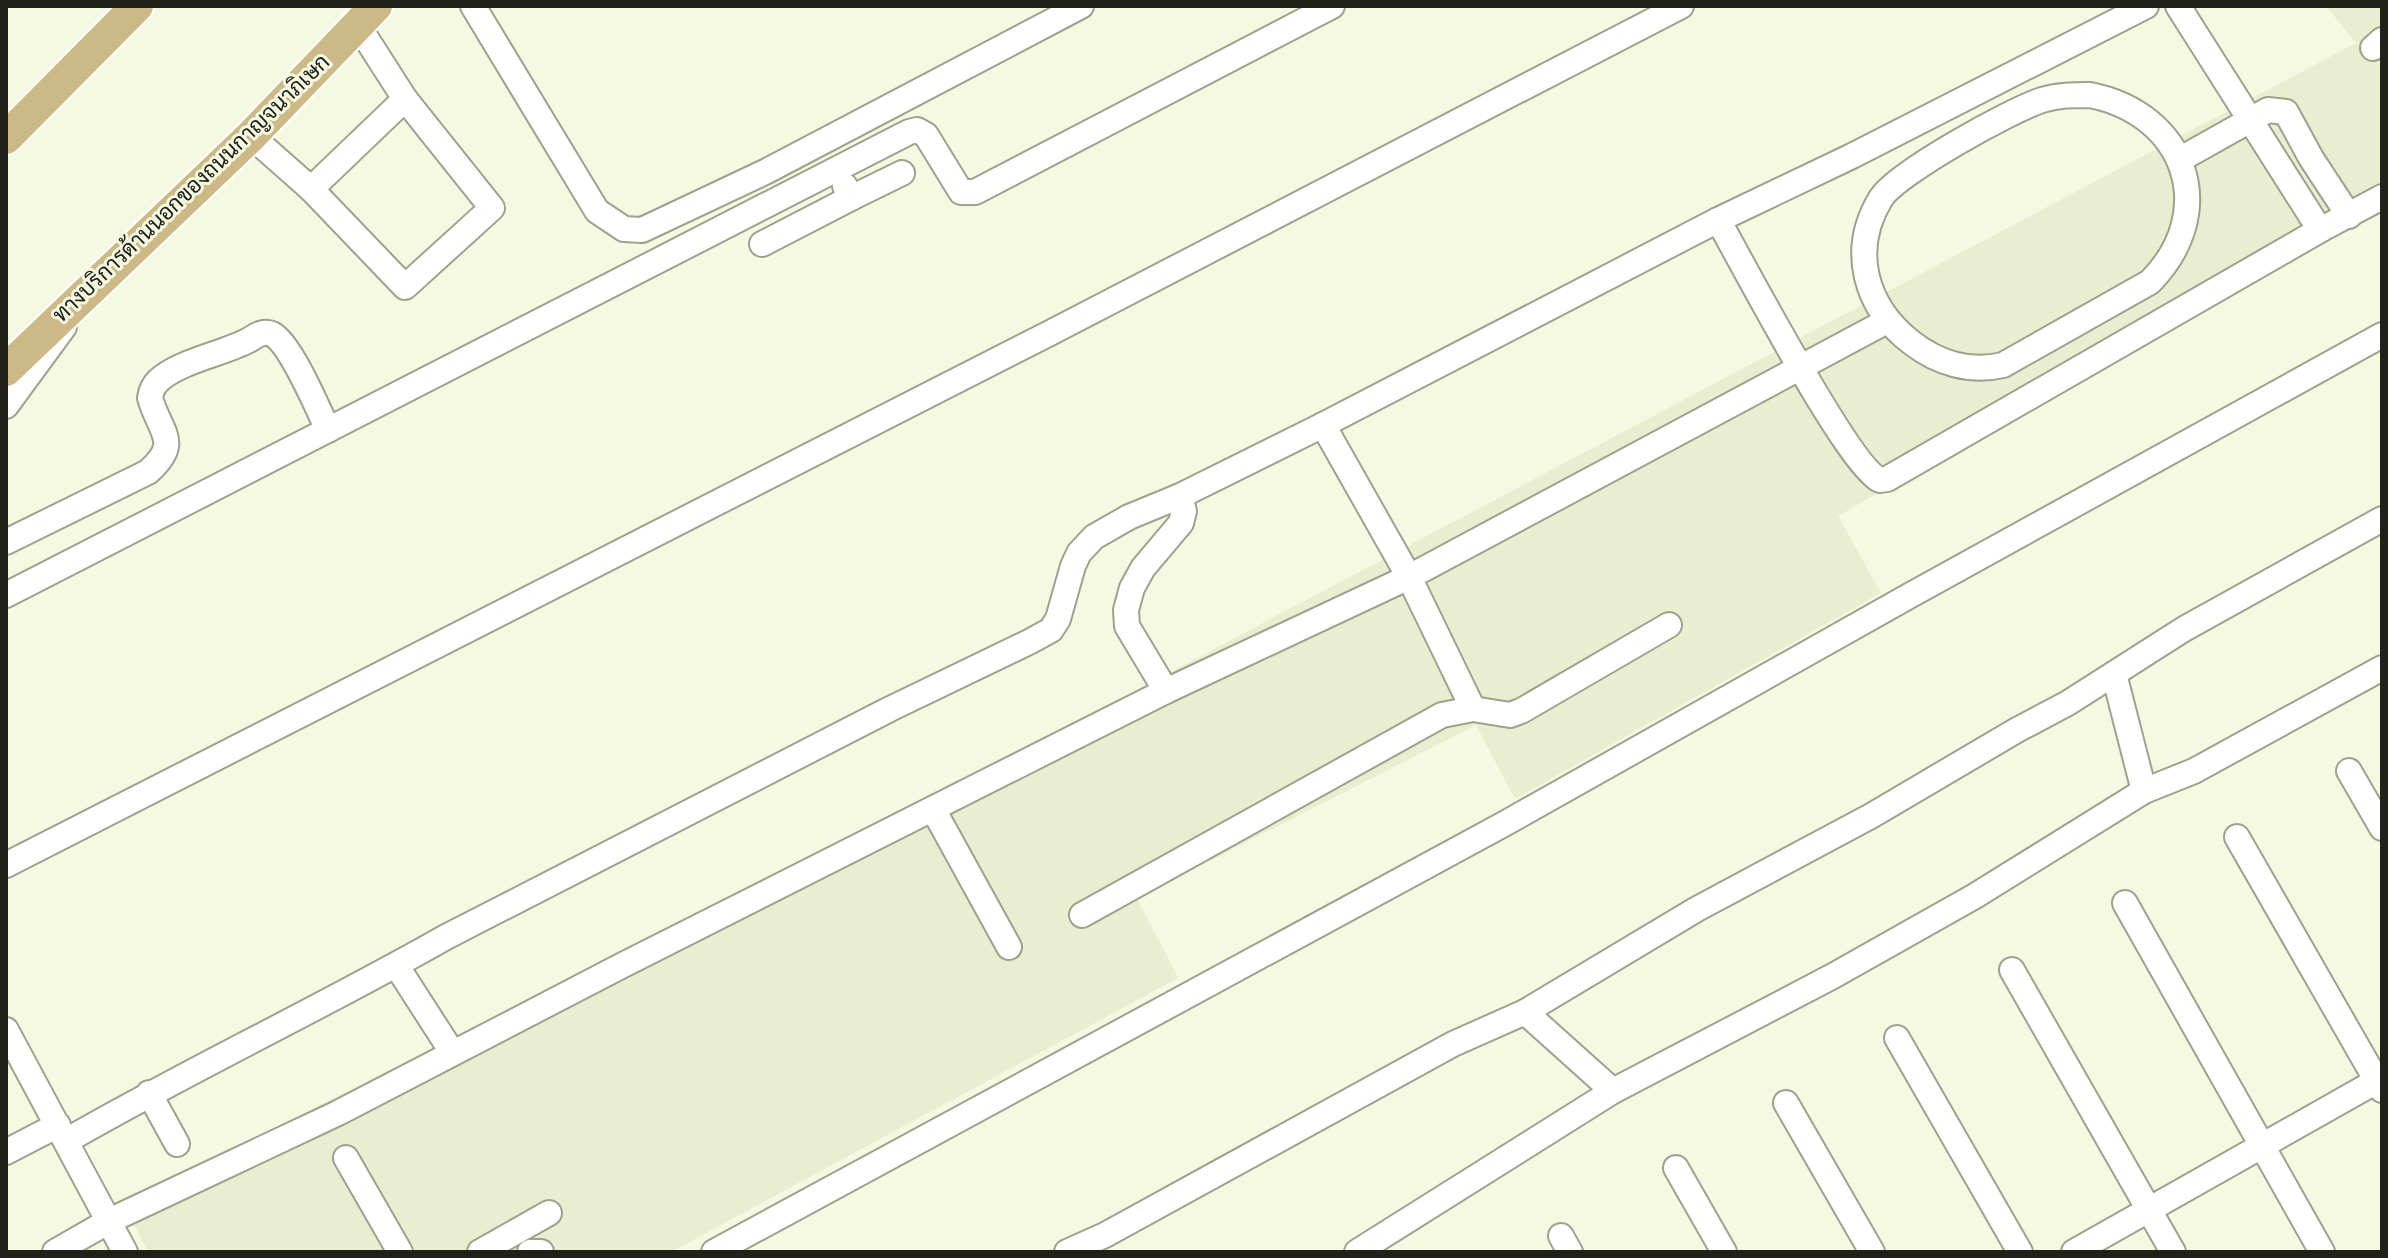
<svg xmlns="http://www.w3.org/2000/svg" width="2388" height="1258" viewBox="0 0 2388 1258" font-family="Poppins,Sarabun,sans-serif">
<rect width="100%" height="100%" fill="#f5f9e2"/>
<polygon fill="#e9eed0" points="2326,6 2382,6 2382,205 1838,516 1881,593 1515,799 1476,725 1137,898 1178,978 671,1252 148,1252 124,1205 1152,682 2356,43"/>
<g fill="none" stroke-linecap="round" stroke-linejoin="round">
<defs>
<g id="minor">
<polyline points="473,6 597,211 624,229 642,230 767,171 1081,6"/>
<polyline points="2178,6 2320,230 2382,197"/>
<polyline points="2373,48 2382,40"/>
<path d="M2090 95C2186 114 2220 211 2150 282L2003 365C1970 373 1938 363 1912 343 1865 307 1849 250 1881 198 1897 173 2011 110 2042 100 2058 95 2073 95 2090 95Z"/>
<polyline points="251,136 311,189 405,287 492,208 405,99 357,24"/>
<polyline points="2179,160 2268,110 2286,112 2311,158 2349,216"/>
<polyline points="845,186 851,198 902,173"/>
<polyline points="311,189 405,99"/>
<path d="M1718 220C1742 262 1848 466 1880 480L1887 479 2320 230"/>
<polyline points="762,244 851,198"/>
<polyline points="6,406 64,327"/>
<path d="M6 542 148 472C182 442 160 433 150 398 151 391 153 386 158 381 179 361 223 354 249 340 256 336 263 330 272 334 291 344 318 409 328 430"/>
<polyline points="6,595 909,132 917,130 926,135 961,192 975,192 1332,6"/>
<polyline points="2114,674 2144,791"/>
<polyline points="1166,691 1127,626 1126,610 1132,588 1143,568 1181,523 1184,511 1180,496"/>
<polyline points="1473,709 1510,715 1521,711 1669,625"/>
<polyline points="2349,771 2382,828"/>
<polyline points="933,809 1009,947"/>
<polyline points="2237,837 2382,1090"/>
<polyline points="6,865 1050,333 1681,6"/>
<polyline points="2125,903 2322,1252"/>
<polyline points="1082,915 1442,715 1473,709 1409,577 1323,425"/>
<polyline points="396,965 452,1052"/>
<polyline points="2012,970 2173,1252"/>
<polyline points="1525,1012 1613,1091"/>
<polyline points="6,1030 125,1252"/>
<polyline points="1897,1038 2020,1252"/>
<polyline points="149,1093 177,1144"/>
<polyline points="1786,1103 1872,1252"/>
<path d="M66 1141C191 1069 321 1008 446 937L890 709 1029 642 1051 630 1058 619 1073 566 1079 553 1094 537 1129 517 1180 496 1323 425 1718 220 1852 156 2146 6"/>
<polyline points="6,1152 58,1125"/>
<polyline points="346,1158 400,1252"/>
<polyline points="1676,1168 1724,1252"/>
<polyline points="1561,1236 1570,1252"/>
<polyline points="55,1252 109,1221 338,1113 621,966 1166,691 1409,577 1887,321"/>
<polyline points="480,1252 549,1213"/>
<polyline points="530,1252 541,1252"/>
<polyline points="714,1252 1504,824 1909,596 2382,335"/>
<polyline points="1067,1252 1105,1235 1453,1044 1525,1012 1697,909 1871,816 2017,730 2068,703 2184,629 2382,519"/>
<polyline points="1357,1252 1613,1091 1833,976 1975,896 2144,791 2194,771 2382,668"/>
<polyline points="2074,1252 2382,1078"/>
</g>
<g id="major">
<polyline points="6,138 137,6"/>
<polyline points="6,370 251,136 376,6"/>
</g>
</defs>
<use href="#minor" stroke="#9ea28c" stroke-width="28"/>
<use href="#major" stroke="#fff" stroke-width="36"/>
<use href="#minor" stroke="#fff" stroke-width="24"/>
<use href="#major" stroke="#cdb985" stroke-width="32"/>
</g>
<g text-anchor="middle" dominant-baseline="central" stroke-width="6" stroke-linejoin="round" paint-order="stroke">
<g font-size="22" fill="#202119" stroke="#f5f9e2">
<text transform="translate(191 188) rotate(-44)">ทางบริการด้านนอกของถนนกาญจนาภิเษก</text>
</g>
</g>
<rect width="2388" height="1258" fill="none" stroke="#202119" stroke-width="16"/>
</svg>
